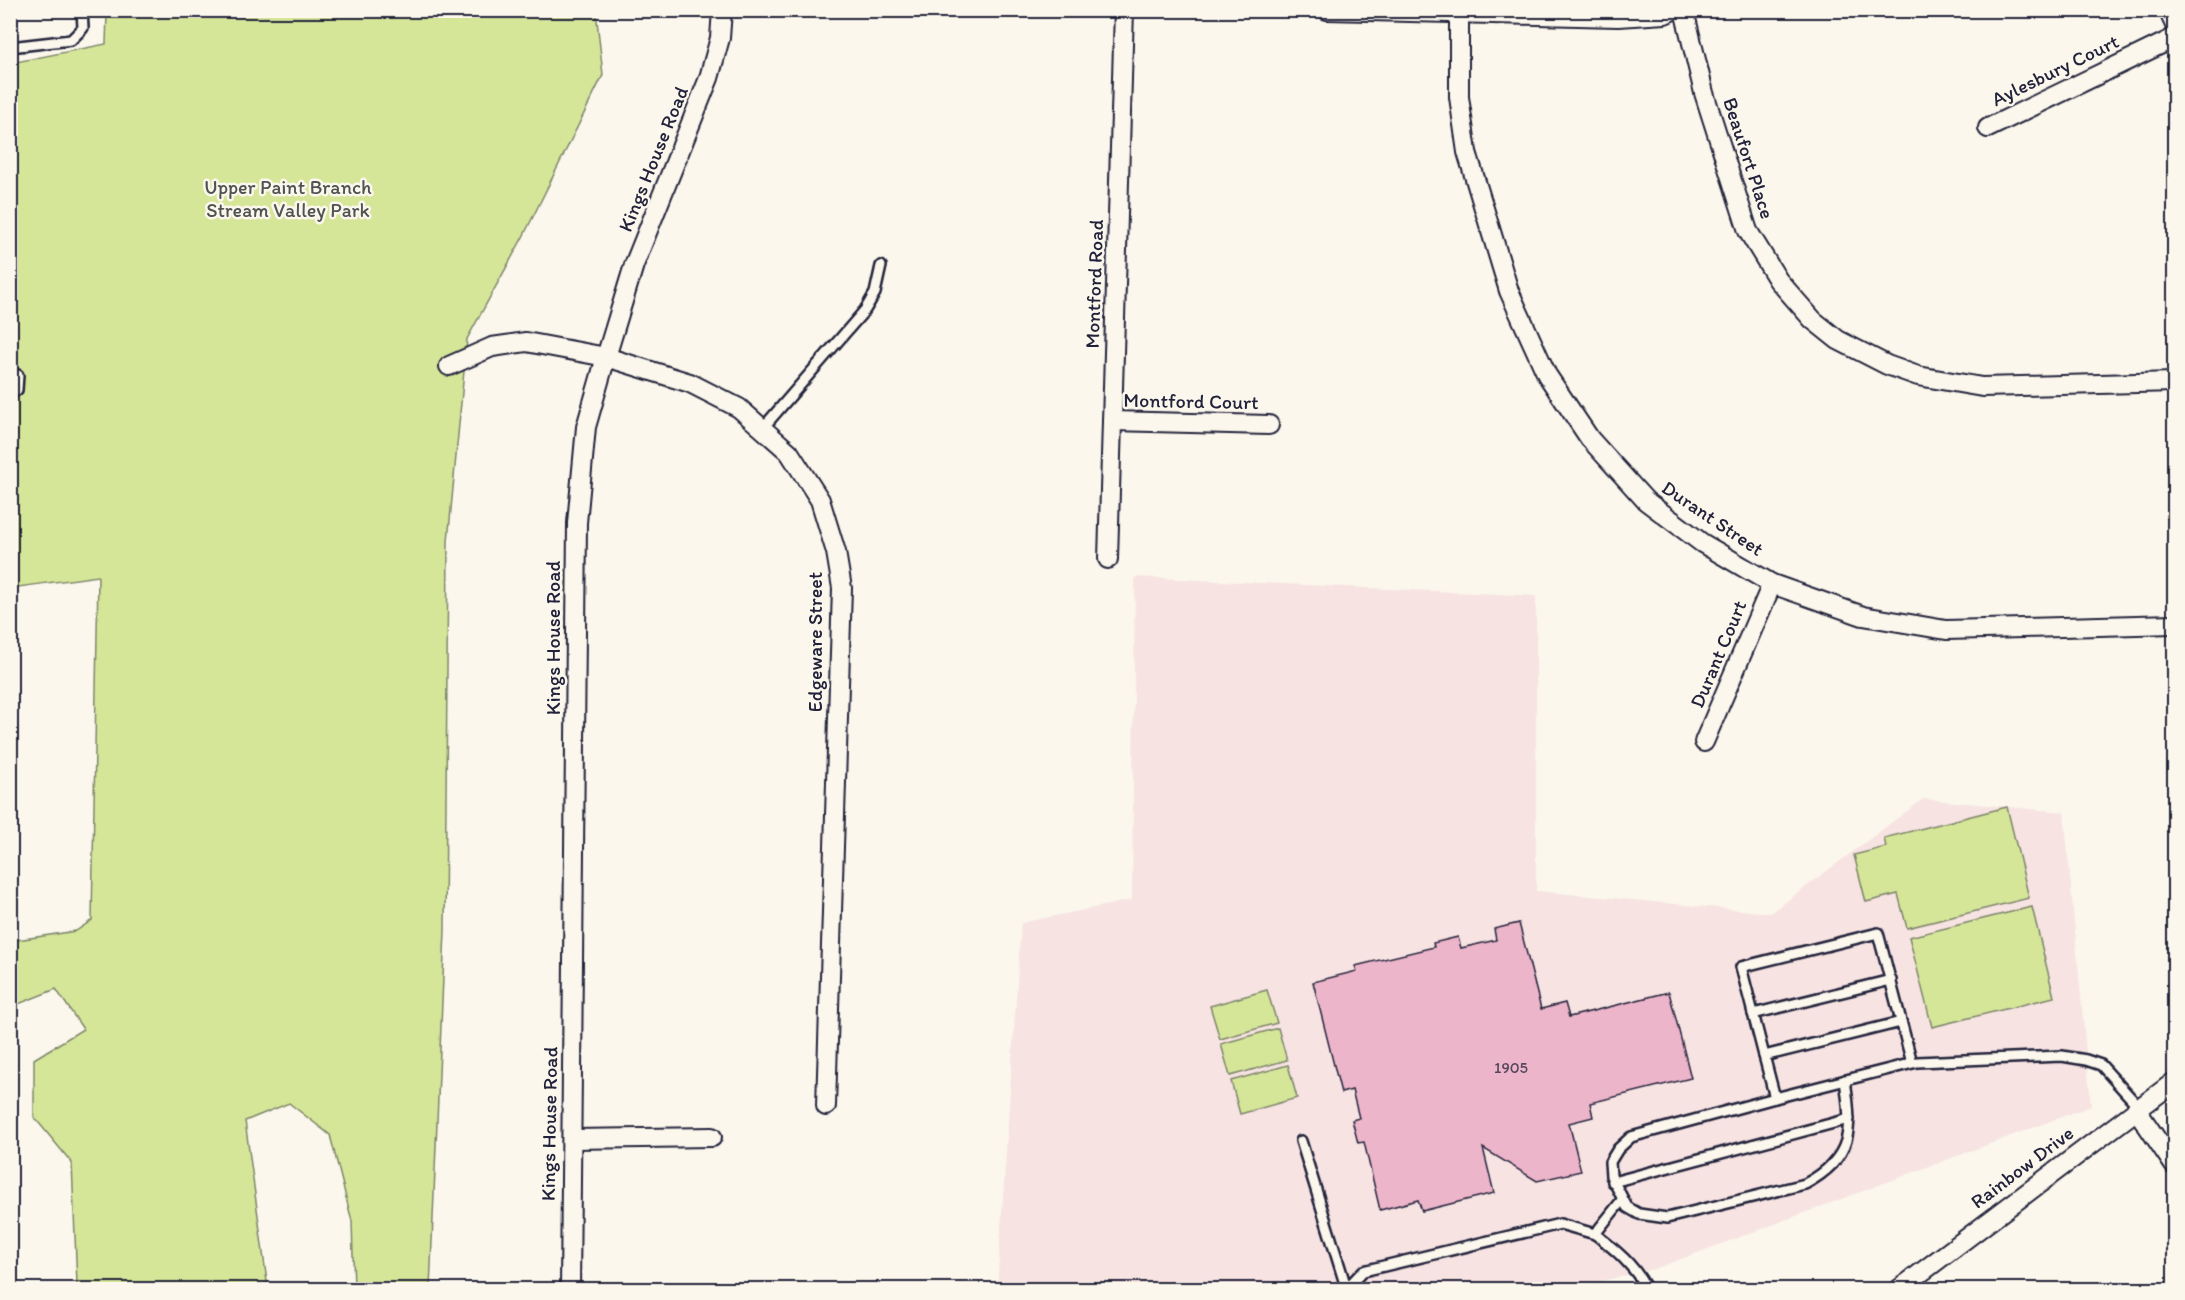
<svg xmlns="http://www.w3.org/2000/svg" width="2185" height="1300" viewBox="0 0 2185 1300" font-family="Itim,sans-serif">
<rect width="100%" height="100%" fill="#fbf7ec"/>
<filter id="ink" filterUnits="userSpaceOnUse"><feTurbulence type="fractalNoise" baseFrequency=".0167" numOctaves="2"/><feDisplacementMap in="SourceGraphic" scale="12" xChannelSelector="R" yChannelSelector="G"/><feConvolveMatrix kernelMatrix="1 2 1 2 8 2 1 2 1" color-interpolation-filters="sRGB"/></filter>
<g filter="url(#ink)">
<polygon fill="#f7e3e2" points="1135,577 1536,596 1536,891 1771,913 1923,799 2064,812 2091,1106 1654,1269 1566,1289 997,1290 1021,923 1132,900"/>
<g fill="#d6e699" stroke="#7c846a" stroke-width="1.5">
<polygon points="129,11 596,11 603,75 523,237 467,339 448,541 445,930 430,1289 354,1289 352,1221 330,1135 289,1103 245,1121 268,1289 79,1289 77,1284 72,1163 34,1117 34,1059 83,1029 56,989 11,1007 11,941 76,931 92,920 98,576 11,588 11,63 106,44 107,14"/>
<polygon points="2007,807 2029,898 1907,928 1898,894 1866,902 1854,855 1886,847 1884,838"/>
<polygon points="2032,907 2054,997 1932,1027 1909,937"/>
<polygon points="1267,990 1277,1023 1220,1039 1210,1006"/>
<polygon points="1278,1028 1287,1060 1230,1076 1221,1044"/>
<polygon points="1288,1065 1297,1098 1240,1114 1231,1081"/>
</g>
<polygon fill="#edb5ca" stroke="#22223b" stroke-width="1.5" points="1519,923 1541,1009 1565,1003 1569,1017 1669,992 1691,1078 1590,1103 1593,1117 1569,1123 1581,1171 1537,1181 1483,1148 1494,1193 1422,1211 1418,1200 1380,1210 1364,1142 1358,1143 1352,1120 1359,1118 1352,1090 1341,1093 1313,982 1357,971 1355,966 1434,947 1433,943 1458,937 1461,948 1496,940 1494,929"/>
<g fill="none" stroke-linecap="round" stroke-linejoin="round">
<defs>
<g id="lane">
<polyline points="10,47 71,40 83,28 82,10"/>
<polyline points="10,394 17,390 18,375"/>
<polyline points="762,429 865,310 875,293 881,266"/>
<polyline points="1753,1014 1891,980"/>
<polyline points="1764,1056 1901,1022"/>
<polyline points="1912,1063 1878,933 1741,967 1775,1098 1917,1062 2062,1056 2086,1060 2101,1065 2139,1107"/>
<path d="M1775 1098 1631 1137 1618 1149 1610 1162 1611 1176 1627 1207 1639 1214 1667 1218 1805 1184C1854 1158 1852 1129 1845 1080"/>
<polyline points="1301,1141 1346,1287"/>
<polyline points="1613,1182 1849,1119"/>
<path d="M1595 1234C1616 1250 1635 1266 1647 1290"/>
<polyline points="1345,1290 1363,1271 1560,1224 1595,1234 1622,1200"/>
</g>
<g id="street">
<polyline points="1327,10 1618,17 1665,14 1673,10"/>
<polyline points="1684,10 1704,93 1748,231 1778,280 1813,320 1838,340 1887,365 1918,376 1982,387 2174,382"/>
<polyline points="2168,10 2174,23"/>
<polyline points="1459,13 1459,97 1467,152 1509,291 1547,375 1590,439 1646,501 1702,543 1772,584 1863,616 1946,630 2174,624"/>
<polyline points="1988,128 2174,38"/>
<polyline points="449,366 492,347 526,342 606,357 690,383 739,408 789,452 820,500 836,552 842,588 826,1106"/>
<polyline points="1112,421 1269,425"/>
<polyline points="1108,559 1124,10"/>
<polyline points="1704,742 1772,584"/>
<polyline points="2136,1109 2174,1165"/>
<polyline points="572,1139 712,1137"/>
<polyline points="570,1290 577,523 586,427 606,357 634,265 709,78 720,38 722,10"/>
<polyline points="1898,1290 2174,1082"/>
</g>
</defs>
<use href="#lane" stroke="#22223b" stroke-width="14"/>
<use href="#street" stroke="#22223b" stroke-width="22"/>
<use href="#lane" stroke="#fbf7ec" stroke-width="9"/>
<use href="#street" stroke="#fbf7ec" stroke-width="18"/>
</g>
</g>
<g text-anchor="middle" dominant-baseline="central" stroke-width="5" stroke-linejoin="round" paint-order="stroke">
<g font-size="16" fill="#55475f">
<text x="1511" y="1067">1905</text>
</g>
<g font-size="20" fill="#22223b" stroke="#fbf7ec">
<text transform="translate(2055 70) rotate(-26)">Aylesbury Court</text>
<text transform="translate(1749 158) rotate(72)">Beaufort Place</text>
<text transform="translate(653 159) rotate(-68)">Kings House Road</text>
<text transform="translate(1094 284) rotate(-88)">Montford Road</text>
<text transform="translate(1191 401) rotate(1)">Montford Court</text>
<text transform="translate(1713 518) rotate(34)">Durant Street</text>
<text transform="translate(553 638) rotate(-90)">Kings House Road</text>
<text transform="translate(815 642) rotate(-90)">Edgeware Street</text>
<text transform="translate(1718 654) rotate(-67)">Durant Court</text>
<text transform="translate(549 1124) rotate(-89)">Kings House Road</text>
<text transform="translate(2022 1167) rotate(-37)">Rainbow Drive</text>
</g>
<g font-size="20" fill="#4f5352" stroke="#fbf7ec">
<text x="288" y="187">Upper Paint Branch<tspan x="288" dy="23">Stream Valley Park</tspan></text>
</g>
</g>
<rect width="2185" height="1300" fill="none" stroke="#fbf7ec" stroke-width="36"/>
<rect x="18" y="18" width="2149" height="1264" fill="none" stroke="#22223b" stroke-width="2" filter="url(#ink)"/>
</svg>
